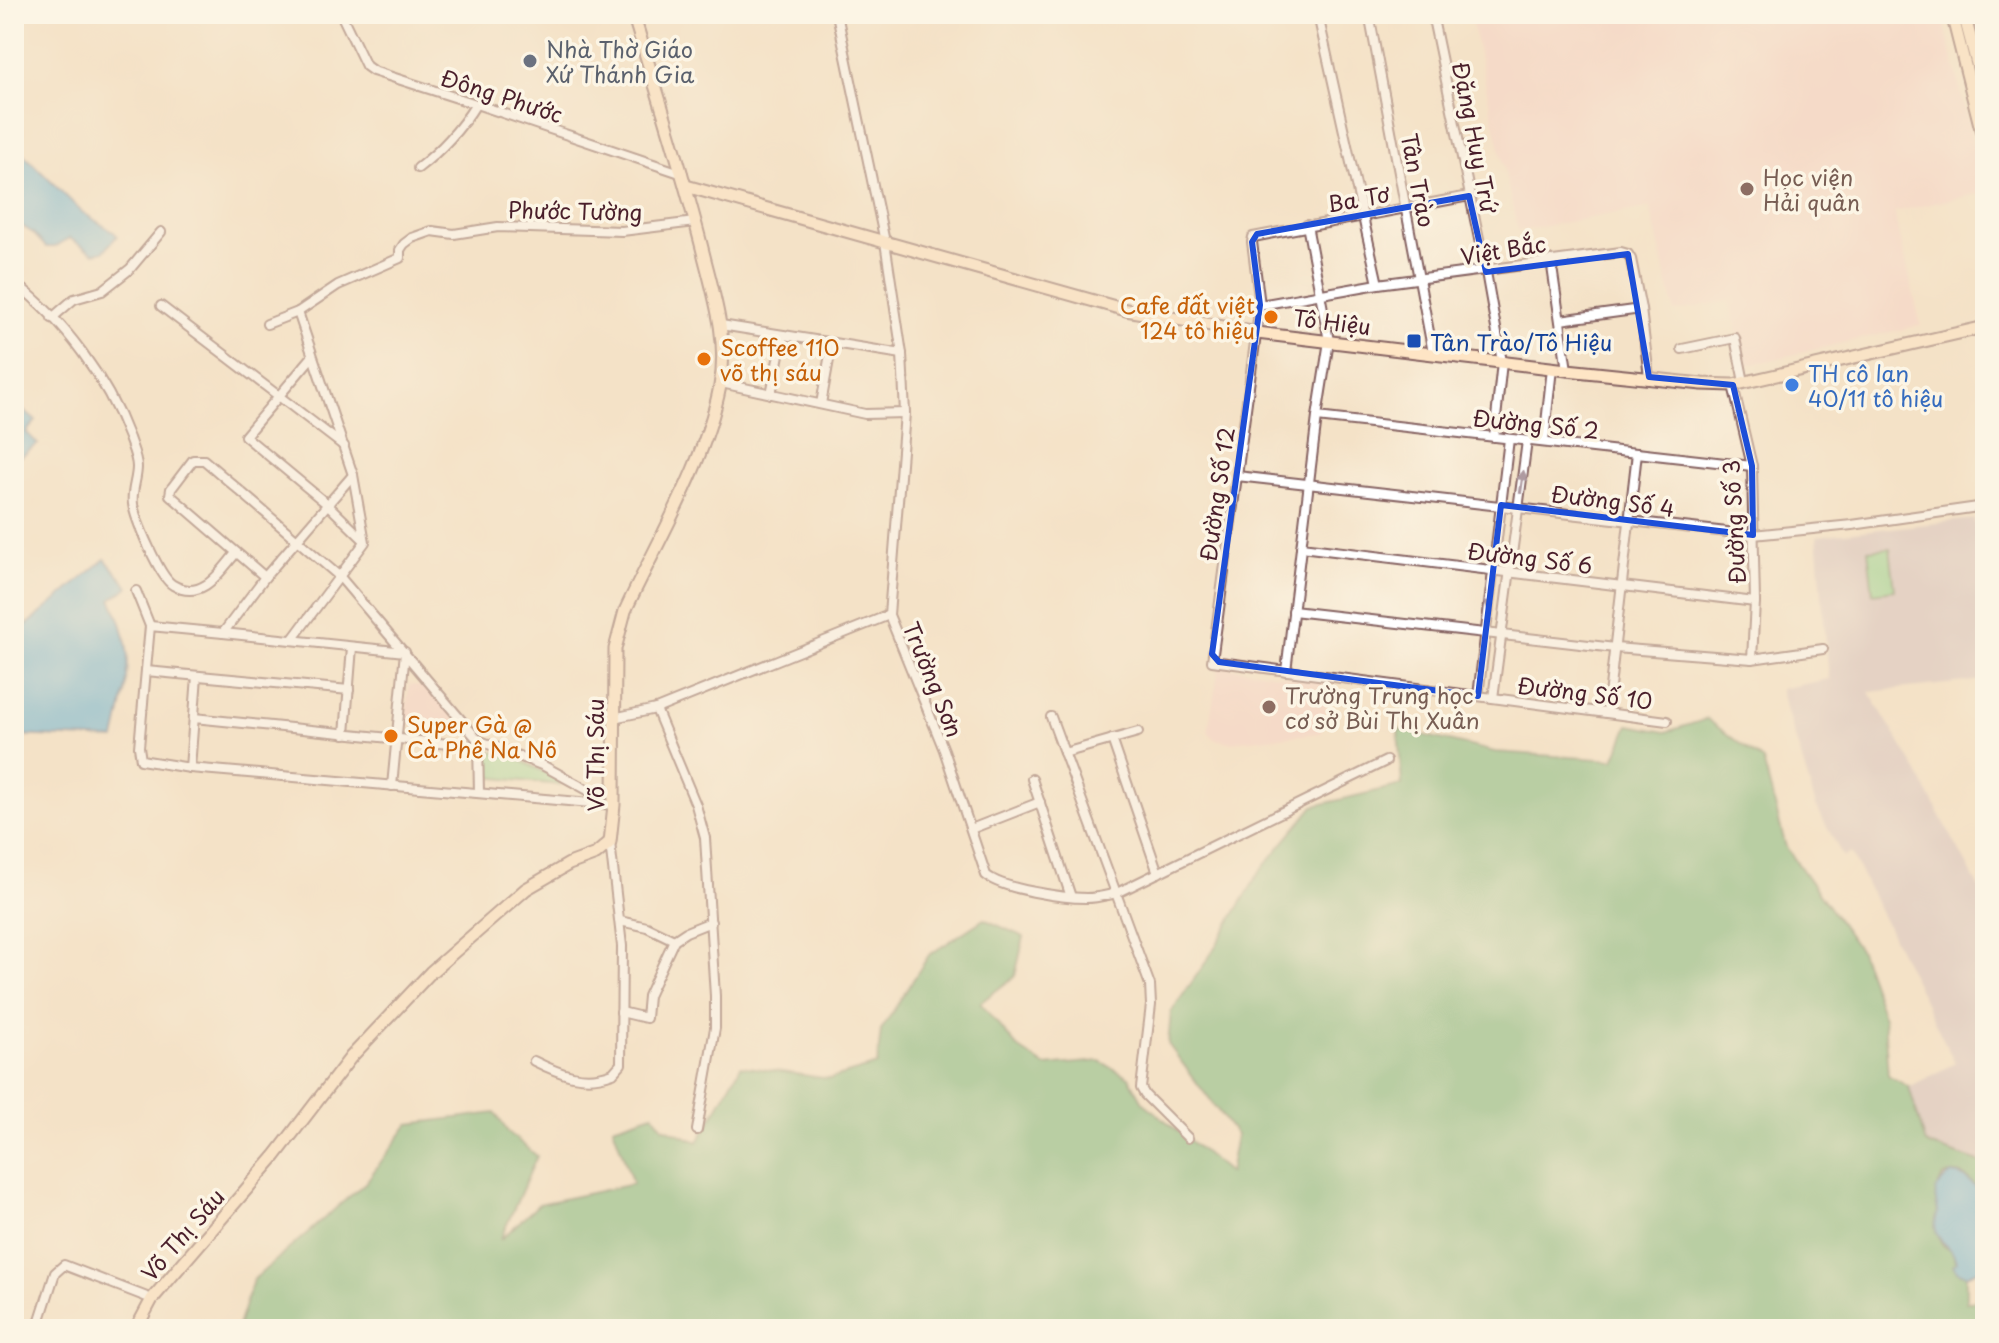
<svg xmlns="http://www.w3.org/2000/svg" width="1999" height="1343" viewBox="0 0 1999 1343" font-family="'Playpen Sans',sans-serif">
<rect width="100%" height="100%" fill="#fcf5e5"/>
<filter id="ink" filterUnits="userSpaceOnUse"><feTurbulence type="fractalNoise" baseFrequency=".0125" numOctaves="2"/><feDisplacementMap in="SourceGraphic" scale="16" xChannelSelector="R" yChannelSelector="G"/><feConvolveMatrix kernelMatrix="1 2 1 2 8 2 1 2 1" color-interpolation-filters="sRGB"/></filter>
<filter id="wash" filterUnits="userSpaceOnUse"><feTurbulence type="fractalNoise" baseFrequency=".006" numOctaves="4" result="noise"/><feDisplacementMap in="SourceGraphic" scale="32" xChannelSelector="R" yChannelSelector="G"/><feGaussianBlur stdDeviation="1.8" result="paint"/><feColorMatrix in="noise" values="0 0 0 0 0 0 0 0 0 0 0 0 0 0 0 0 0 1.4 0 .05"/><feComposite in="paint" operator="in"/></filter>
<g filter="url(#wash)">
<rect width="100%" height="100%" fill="#f4e2c7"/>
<g fill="#f7d1c9">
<polygon points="1470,14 1942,14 1985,192 1894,212 1921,325 1744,366 1730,300 1675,312 1650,207 1518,231"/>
<polygon points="1219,666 1331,682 1321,733 1230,742 1214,739 1208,731"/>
<polygon points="409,684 428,687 429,693 434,694 460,725 461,732 452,731 451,735 414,733 415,725 405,722"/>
</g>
<polygon fill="#d2bfc1" points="1974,519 1985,593 1985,680 1869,692 1913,764 1985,899 1985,1164 1926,1145 1909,1087 1955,1063 1851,853 1843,857 1816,806 1780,689 1829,679 1817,536"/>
<g fill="#8dd38d" stroke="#6c795c" stroke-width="2">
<polygon points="1890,548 1895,590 1873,593 1868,550"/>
<polygon points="487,750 516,758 558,779 560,785 487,777 484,763"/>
</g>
<path fill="#72b578" stroke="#5e6a52" stroke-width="2" d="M1707 719 1763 761 1786 847 1860 951 1884 1018 1888 1075 1909 1087 1926 1144 1985 1164V1195C1977 1190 1970 1177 1961 1175 1933 1167 1937 1199 1938 1214 1938 1224 1935 1235 1943 1245 1946 1248 1950 1249 1953 1252L1957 1271 1966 1275V1301L1985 1300V1329H237L253 1280 366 1182 409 1124 495 1113 508 1132 537 1156 500 1240 539 1204 633 1184 613 1127 653 1114 663 1127 698 1142 741 1066 830 1079 877 1065 881 1030 929 955 984 919 1024 937 1015 976 980 1003 1018 1048 1045 1066 1100 1061 1129 1077 1143 1102 1229 1173 1236 1135 1168 1044 1171 1012 1208 959 1260 871 1314 806 1402 785 1398 729 1495 752 1614 760 1629 725 1666 732Z"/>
<g fill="#5bafd7" stroke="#526781" stroke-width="2">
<polygon points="14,121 21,130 15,146 82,212 115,233 117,236 104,251 94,253 69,238 55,247 46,247 33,233 14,221"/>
<polygon points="18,406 36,421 26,432 38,444 14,461 14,411"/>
<path d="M105 559 129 587 111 599C138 653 127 683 115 739L14 735V603L27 625Z"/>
<path d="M1951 1174C1968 1175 1972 1186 1985 1195V1212L1979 1219 1984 1228 1985 1265 1982 1271 1977 1270 1966 1275 1957 1271 1953 1266 1956 1262C1951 1238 1927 1245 1938 1211 1932 1190 1935 1187 1951 1174Z"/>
</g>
</g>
<g filter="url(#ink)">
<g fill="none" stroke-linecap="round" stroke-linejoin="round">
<defs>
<g id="street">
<polyline points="341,14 366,66 373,71 476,104 683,174"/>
<path d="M837 14 885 242 902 354 905 413 889 615 944 750 986 875C1002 889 1063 898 1086 898 1097 898 1107 895 1117 893L1386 761"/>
<polyline points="1351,14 1323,17 1320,24 1378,284"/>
<polyline points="1369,14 1433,353"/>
<polyline points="1432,14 1486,272 1502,362 1494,437"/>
<path d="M418 168C443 149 460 130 476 104"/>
<polyline points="1469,196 1253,237 1252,242 1260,305 1212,661 1667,721"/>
<polyline points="1551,260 1567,370"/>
<path d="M14 282C64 320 107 379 129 438 132 447 137 458 137 467 137 480 131 491 133 504 135 519 160 578 173 585 202 602 220 572 236 553"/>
<polyline points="1260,305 1378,284 1621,252 1628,254 1631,259 1641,309 1649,377"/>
<polyline points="161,306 344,446"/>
<polyline points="52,318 74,299 102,291 130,269 161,232"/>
<polyline points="1560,320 1641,309"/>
<polyline points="267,324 298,312 338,285 400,258 400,250 404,244 412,238 432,231 454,234 498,227 622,231 695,222"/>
<polyline points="721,325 902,354"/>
<polyline points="1682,349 1735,338 1744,382"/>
<polyline points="312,357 245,436 327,504 364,540"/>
<polyline points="721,383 865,414 905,413"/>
<polyline points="1733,385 1752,466 1755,602 1752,659"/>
<polyline points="771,394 783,335"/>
<polyline points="821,404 832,343"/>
<polyline points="1317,417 1752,466"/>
<polyline points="1544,442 1552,368"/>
<polyline points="353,475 265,577 223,633 150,626 139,747 141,760 190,768 614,805"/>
<polyline points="1237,476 1753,535 1852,525 1985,506"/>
<polyline points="1301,547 1755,602"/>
<polyline points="265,577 170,495 171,489 193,460 204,460 340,577 478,740 544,766 593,793 614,794"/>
<polyline points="136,591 150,626"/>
<polyline points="1293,611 1615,648 1752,659 1823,649"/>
<polyline points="223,633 405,652 392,786"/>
<polyline points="292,640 365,542 353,475 298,312"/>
<polyline points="146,671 349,690"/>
<polyline points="1286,671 1317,417 1329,341 1307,225"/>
<polyline points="1478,696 1509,439"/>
<polyline points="1493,698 1527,441"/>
<polyline points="1607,713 1637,453"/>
<polyline points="1051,717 1150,985 1151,1005 1141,1088 1145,1095 1188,1138"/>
<polyline points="194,718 478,747"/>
<polyline points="613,718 656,709"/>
<polyline points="345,734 352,647"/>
<polyline points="1112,739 1158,873"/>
<polyline points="478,742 479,793"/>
<polyline points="1064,753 1138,732"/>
<polyline points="190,768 197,676"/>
<polyline points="1032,779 1071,897"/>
<polyline points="971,829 1040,802"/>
<polyline points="620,921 647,927 674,940"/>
<polyline points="621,1012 646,1018 648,996 674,940 686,932 711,922"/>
<path d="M534 1061C560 1074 584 1084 613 1073L621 1064 622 946 610 842"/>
<polyline points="697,1130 715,1028 715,996 705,838 696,805 656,709 889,615"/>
<polyline points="37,1329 55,1273 64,1265 152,1299"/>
</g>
<g id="secondary">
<polyline points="1952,14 1985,145"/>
<polyline points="1964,14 1985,94"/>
<polyline points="686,186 1126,310 1257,333 1567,370 1702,384 1733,385 1985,327"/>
<path d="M136 1329 152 1299 275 1156 351 1057 431 972 526 889 569 864 596 854 610 842 614 805 615 649 625 611C658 540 705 463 720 386 729 339 713 293 702 248 682 169 657 92 633 14"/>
</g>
</defs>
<use href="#street" stroke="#866362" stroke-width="12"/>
<use href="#secondary" stroke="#866362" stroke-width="15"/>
<use href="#street" stroke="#fff" stroke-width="8"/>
<use href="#secondary" stroke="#fee5c5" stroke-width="11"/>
</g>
<defs><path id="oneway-solid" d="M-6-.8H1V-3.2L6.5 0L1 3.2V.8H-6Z" transform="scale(2)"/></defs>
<g fill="#ae9aa0">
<use href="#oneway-solid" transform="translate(1522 482) rotate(-82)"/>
<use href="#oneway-solid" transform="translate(1490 599) rotate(97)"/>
</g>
</g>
<path d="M0 0H1999V1343H0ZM1469 196 1486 272 1628 254 1649 377 1733 385 1752 466 1753 535 1501 505 1478 696 1219 662 1212 654 1260 305 1252 242 1257 234Z" fill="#f4e2c7" fill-opacity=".55" fill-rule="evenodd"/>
<path fill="none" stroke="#1d4ed8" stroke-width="6" stroke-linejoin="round" d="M1469 196 1486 272 1628 254 1649 377 1733 385 1752 466 1753 535 1501 505 1478 696 1219 662 1212 654 1260 305 1252 242 1257 234Z"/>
<circle fill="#6b7280" stroke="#fcf5e5" stroke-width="3" cx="530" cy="61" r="8"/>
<g fill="#8d6e63" stroke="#fcf5e5" stroke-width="3">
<circle cx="1747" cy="189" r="8"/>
<circle cx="1269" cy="707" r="8"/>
</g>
<g fill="#e8710a" stroke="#fcf5e5" stroke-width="3">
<circle cx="1271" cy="317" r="8"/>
<circle cx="704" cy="359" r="8"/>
<circle cx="391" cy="736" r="8"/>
</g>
<rect fill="#1a4fb4" stroke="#fcf5e5" stroke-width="3" x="1406" y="333" width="16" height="16" rx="4"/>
<circle fill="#3f7fe0" stroke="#fcf5e5" stroke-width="3" cx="1792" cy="385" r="8"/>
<g text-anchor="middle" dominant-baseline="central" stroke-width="7" stroke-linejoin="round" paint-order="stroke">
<g font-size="22" fill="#5b616d" stroke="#fcf5e5" text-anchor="start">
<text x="546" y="48">Nhà Thờ Giáo<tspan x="546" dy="25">Xứ Thánh Gia</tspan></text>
</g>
<g font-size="22" fill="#4a1f2b" stroke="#fcf5e5">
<text transform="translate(502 95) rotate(18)">Đông Phước</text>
<text transform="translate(1476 137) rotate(79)">Đặng Huy Trứ</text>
<text transform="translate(1419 180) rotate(79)">Tân Trào</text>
<text transform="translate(1358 198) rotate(-10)">Ba Tơ</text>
<text transform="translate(575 210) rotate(1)">Phước Tường</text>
<text transform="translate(1503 249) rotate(-9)">Việt Bắc</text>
<text transform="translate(1332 321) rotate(7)">Tô Hiệu</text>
<text transform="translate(1536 423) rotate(6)">Đường Số 2</text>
<text transform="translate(1216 494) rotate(-82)">Đường Số 12</text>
<text transform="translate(1613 500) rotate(7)">Đường Số 4</text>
<text transform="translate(1733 522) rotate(-93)">Đường Số 3</text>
<text transform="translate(1530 557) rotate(7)">Đường Số 6</text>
<text transform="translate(934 679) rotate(68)">Trường Sơn</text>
<text transform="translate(1585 692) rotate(7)">Đường Số 10</text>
<text transform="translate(594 755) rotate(-90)">Võ Thị Sáu</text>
<text transform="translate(182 1234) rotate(-49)">Võ Thị Sáu</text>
</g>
<g font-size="22" fill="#785e54" stroke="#fcf5e5" text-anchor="start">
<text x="1763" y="176">Học viện<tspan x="1763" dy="25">Hải quân</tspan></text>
<text x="1285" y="694">Trường Trung học<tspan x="1285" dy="25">cơ sở Bùi Thị Xuân</tspan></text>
</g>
<g font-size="22" fill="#c56008" stroke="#fcf5e5" text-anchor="start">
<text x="1255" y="304" text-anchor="end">Cafe đất việt<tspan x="1255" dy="25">124 tô hiệu</tspan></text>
<text x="720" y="346">Scoffee 110<tspan x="720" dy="25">võ thị sáu</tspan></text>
<text x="407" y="723">Super Gà @<tspan x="407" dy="25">Cà Phê Na Nô</tspan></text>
</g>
<g font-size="22" fill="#164399" stroke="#fcf5e5" text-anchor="start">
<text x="1430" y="341">Tân Trào/Tô Hiệu</text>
</g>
<g font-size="22" fill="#366cbe" stroke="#fcf5e5" text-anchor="start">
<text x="1808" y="372">TH cô lan<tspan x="1808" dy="25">40/11 tô hiệu</tspan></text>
</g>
</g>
<rect width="1999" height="1343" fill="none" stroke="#fcf5e5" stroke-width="48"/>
</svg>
